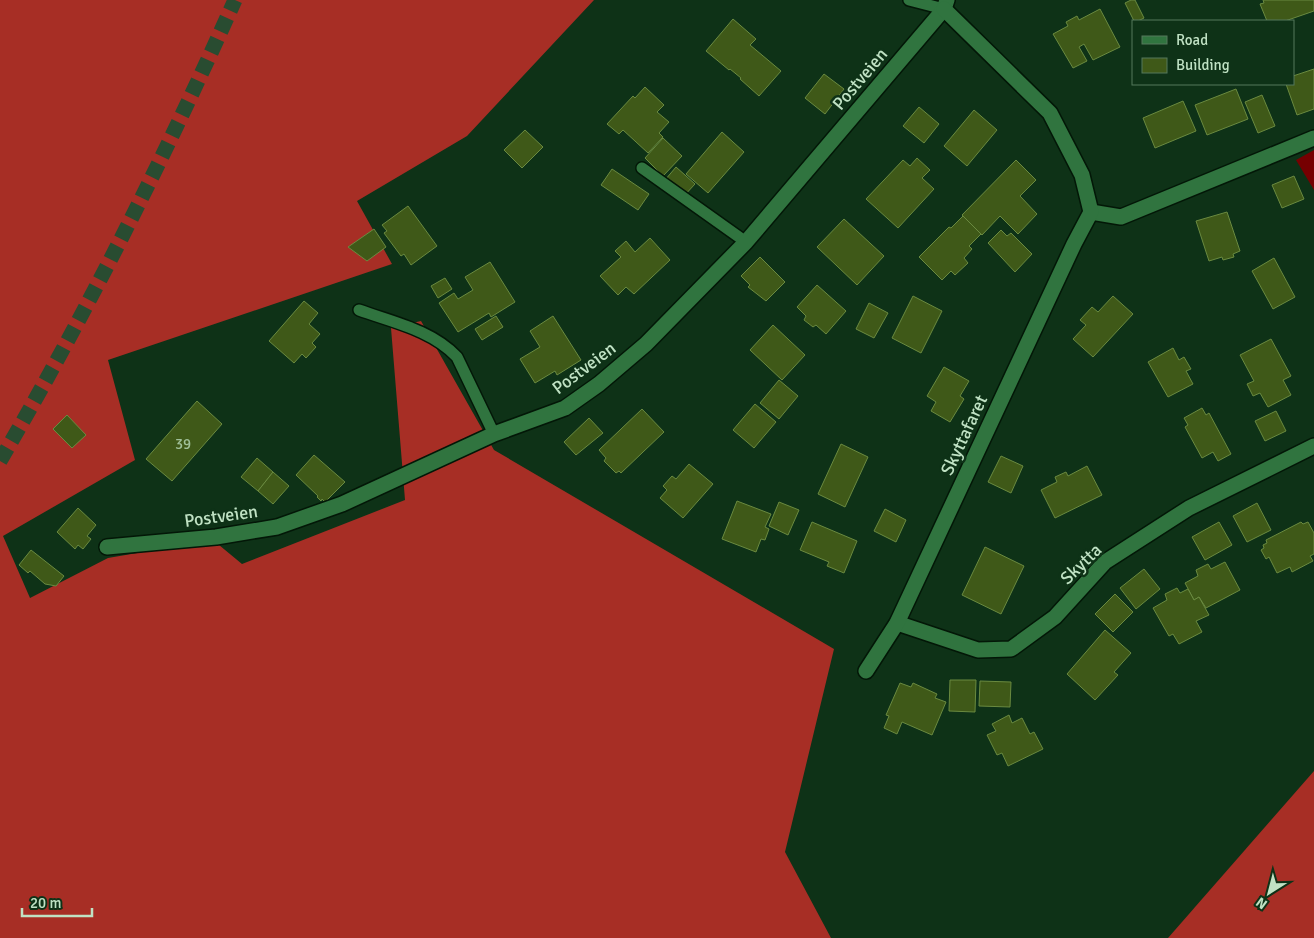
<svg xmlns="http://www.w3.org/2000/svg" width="1314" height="938" viewBox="0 0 1314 938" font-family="Signika,sans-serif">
<rect width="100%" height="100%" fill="#0e3217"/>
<polygon fill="#760001" points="1314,150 1314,190 1296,160"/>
<g fill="#a72e25">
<polygon points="0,0 594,0 467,136 357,201 392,264 108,360 135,460 3,536 30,598 108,558 213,540 242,564 405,500 391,328 421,321 494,450 834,649 785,852 831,938 0,938"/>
<polygon points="1314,771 1314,938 1168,938"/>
</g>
<g fill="#3f5918" stroke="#6a8a40">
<polygon points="1131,0 1135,0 1144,18 1138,21 1134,21 1125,3"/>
<polygon points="1263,0 1314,0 1314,11 1285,21 1267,21 1260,4 1264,3"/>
<polygon points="1100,9 1120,47 1093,60 1084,44 1079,47 1087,61 1073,68 1053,34 1068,26 1066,22 1077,16 1079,20"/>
<polygon points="733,19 756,39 750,45 781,71 759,96 740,79 741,78 730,69 729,70 706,51"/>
<polygon points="1314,69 1314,109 1297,115 1286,84 1293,84 1293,76"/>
<polygon points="824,74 844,89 825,114 805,98"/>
<polygon points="645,87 664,105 657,112 669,122 659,133 663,137 648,153 623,130 619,134 607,124 633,96 635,98"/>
<polygon points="1236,89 1248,119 1207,135 1195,105"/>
<polygon points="1262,95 1275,126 1258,133 1245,102"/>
<polygon points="1183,101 1196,131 1155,148 1143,118"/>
<polygon points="919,107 939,124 924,143 903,126"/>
<polygon points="974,110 997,130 967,166 944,146"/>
<polygon points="525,130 543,147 522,168 504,150"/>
<polygon points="722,132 744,152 708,193 686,174"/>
<polygon points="663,138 682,156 663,176 645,158"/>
<polygon points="917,158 930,170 922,178 934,189 898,228 866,199 903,160 910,166"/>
<polygon points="1016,160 1036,180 1020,196 1037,214 1018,234 1000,216 982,235 962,215"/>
<polygon points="676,167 695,184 683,197 665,180"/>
<polygon points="612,169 649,194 638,210 601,185"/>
<polygon points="1294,176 1304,199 1282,208 1272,185"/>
<polygon points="408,206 437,246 411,265 404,254 401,256 384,233 387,231 382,225"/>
<polygon points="1227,212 1240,251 1233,254 1234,257 1223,260 1222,257 1209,261 1196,221"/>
<polygon points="963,216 981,234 969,246 972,249 964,258 968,263 955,275 951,271 942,280 919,257 949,227 951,228"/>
<polygon points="844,219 884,256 857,285 817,247"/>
<polygon points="374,229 386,247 367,261 348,247"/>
<polygon points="1001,230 1007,236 1011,233 1032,254 1015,272 988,243"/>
<polygon points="650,238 670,260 634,294 626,287 618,295 600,276 621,257 615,251 626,241 635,252"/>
<polygon points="760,257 785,282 766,301 748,287 750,285 741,276"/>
<polygon points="1274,258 1295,297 1273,309 1252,271"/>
<polygon points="490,262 515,302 491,317 489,313 458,332 439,303 454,293 458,299 473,290 465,277"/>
<polygon points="445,278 452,289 438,298 431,286"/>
<polygon points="817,285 846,311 826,334 816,325 813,327 804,320 806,316 797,307"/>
<polygon points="913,296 942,311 921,353 892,338"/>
<polygon points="1113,296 1133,314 1093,357 1073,339 1086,325 1080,320 1092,307 1098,312"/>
<polygon points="304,301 318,313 309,324 320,334 312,343 316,347 306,358 302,354 294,363 269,341"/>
<polygon points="869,303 888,313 874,338 856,329"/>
<polygon points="496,316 503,327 482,340 475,329"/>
<polygon points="553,316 581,360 557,375 555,371 535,383 520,359 540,347 530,331"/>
<polygon points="773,325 805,355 782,380 750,350"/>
<polygon points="1271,339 1291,376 1283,380 1291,395 1268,407 1260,393 1253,396 1247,384 1254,381 1240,355"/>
<polygon points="1173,348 1179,360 1184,357 1191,369 1186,371 1193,384 1168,397 1148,362"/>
<polygon points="944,367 969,381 960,396 964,399 950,422 931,411 936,402 927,396"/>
<polygon points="779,380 798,396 779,419 760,403"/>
<polygon points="197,401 222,424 172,481 146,459"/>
<polygon points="755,404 776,422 754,448 733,430"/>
<polygon points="1202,408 1206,415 1209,413 1231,454 1218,461 1213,452 1202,458 1185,427 1188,425 1184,418"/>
<polygon points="642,409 664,432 621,473 619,471 616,473 604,461 606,458 599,450"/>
<polygon points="1276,411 1286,431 1265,441 1255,421"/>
<polygon points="67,415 86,435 72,448 53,429"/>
<polygon points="589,418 603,433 576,455 564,442"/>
<polygon points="841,444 868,457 845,507 818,494"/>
<polygon points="314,455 345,482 325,502 322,499 321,501 317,497 318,496 296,475"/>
<polygon points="1001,456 1023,466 1011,493 988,482"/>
<polygon points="257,458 273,472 258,491 241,477"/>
<polygon points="689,464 713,484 683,518 660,498 667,490 663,486 672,476 676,479"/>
<polygon points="1087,466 1102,495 1055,518 1041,490 1057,482 1055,477 1066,472 1068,476"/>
<polygon points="273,472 289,486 273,504 258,491"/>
<polygon points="737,501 771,514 765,527 769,529 765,540 761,539 756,552 722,539"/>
<polygon points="779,502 799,510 788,535 769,526"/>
<polygon points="1257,503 1271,530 1247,542 1233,516"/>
<polygon points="78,508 96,525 87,536 91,539 83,549 78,545 75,549 57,532"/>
<polygon points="885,509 906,520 896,542 874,531"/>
<polygon points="812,522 857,541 844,573 827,566 829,562 800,550"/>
<polygon points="1219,522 1232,545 1205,560 1192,537"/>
<polygon points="1301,522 1303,524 1308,522 1314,533 1314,554 1310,556 1313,561 1292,572 1290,567 1277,573 1269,557 1266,559 1261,550 1264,548 1263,545 1267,543 1266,540"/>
<polygon points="985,547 1024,566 1001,614 962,595"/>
<polygon points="31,550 64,576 56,586 45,584 30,571 28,573 19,565"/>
<polygon points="1225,562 1240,590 1206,608 1199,597 1194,600 1185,583 1198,576 1196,570 1208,564 1211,569"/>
<polygon points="1144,569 1160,589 1136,609 1120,588"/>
<polygon points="1177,588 1180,593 1188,589 1194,600 1199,597 1209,615 1196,621 1202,632 1179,644 1173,634 1169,636 1153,608 1167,600 1165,594"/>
<polygon points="1115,594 1133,612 1113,632 1095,614"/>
<polygon points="1105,630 1131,653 1114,672 1118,675 1095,700 1067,674"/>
<polygon points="950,680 976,680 975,712 949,711"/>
<polygon points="980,681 1011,682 1010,707 979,706"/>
<polygon points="900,683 911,687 913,683 937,694 935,698 946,702 932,735 902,722 897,734 884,728 889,716 886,715"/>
<polygon points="1009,715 1012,723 1022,718 1030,734 1034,732 1043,749 1008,766 1002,753 997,755 987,735 996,731 992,724"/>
</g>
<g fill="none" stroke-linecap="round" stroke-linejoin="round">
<path stroke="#294c31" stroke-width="15" stroke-dasharray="15 8" stroke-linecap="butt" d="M0 461C87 312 164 158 235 0"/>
<defs>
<g id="lane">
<polyline points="909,0 944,9"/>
<polyline points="642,168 746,242"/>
<path d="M359 310C392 322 432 330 457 357L494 434"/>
</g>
<g id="street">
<polyline points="1091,212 1121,217 1314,138"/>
<polyline points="107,547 216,537 277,527 342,504 494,434 565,408 599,384 646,344 746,242 944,9 947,0"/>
<polyline points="897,623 978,650 1011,649 1055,617 1105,562 1189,508 1314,446"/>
<polyline points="866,671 897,623 1074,244 1091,212 1082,175 1050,113 944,9"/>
</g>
</defs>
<use href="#lane" stroke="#031707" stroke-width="14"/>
<use href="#street" stroke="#031707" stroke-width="18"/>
<use href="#lane" stroke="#30743f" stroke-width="11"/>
<use href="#street" stroke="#30743f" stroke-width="15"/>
</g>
<g text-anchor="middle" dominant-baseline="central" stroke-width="5" stroke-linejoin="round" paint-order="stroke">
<g font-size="15" fill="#a0c099">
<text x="183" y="444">39</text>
</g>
<g font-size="18" fill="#c0e2c4" stroke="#0e3217">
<text transform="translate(860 79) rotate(-50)">Postveien</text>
<text transform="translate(584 368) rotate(-37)">Postveien</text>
<text transform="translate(964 435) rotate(-65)">Skyttafaret</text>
<text transform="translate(221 516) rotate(-8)">Postveien</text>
<text transform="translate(1081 564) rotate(-44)">Skytta</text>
</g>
</g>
<rect x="1132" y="20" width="162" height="65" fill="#0e3217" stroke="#55785c"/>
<rect x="1142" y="36" width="25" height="8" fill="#30743f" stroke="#55785c"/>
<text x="1176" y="45" font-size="15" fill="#c0e2c4">Road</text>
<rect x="1142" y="58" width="25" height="15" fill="#3f5918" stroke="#55785c"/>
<text x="1176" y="70" font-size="15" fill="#c0e2c4">Building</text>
<g transform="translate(1269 893) rotate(216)" stroke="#0e3217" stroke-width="4" paint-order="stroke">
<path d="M0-4L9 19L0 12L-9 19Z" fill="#c0e2c4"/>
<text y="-8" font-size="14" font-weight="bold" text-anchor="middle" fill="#c0e2c4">N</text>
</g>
<path d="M22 908v8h70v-8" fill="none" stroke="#c0e2c4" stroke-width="2.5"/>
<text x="30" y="908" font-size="15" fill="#c0e2c4" stroke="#0e3217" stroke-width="4" paint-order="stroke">20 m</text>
</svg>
